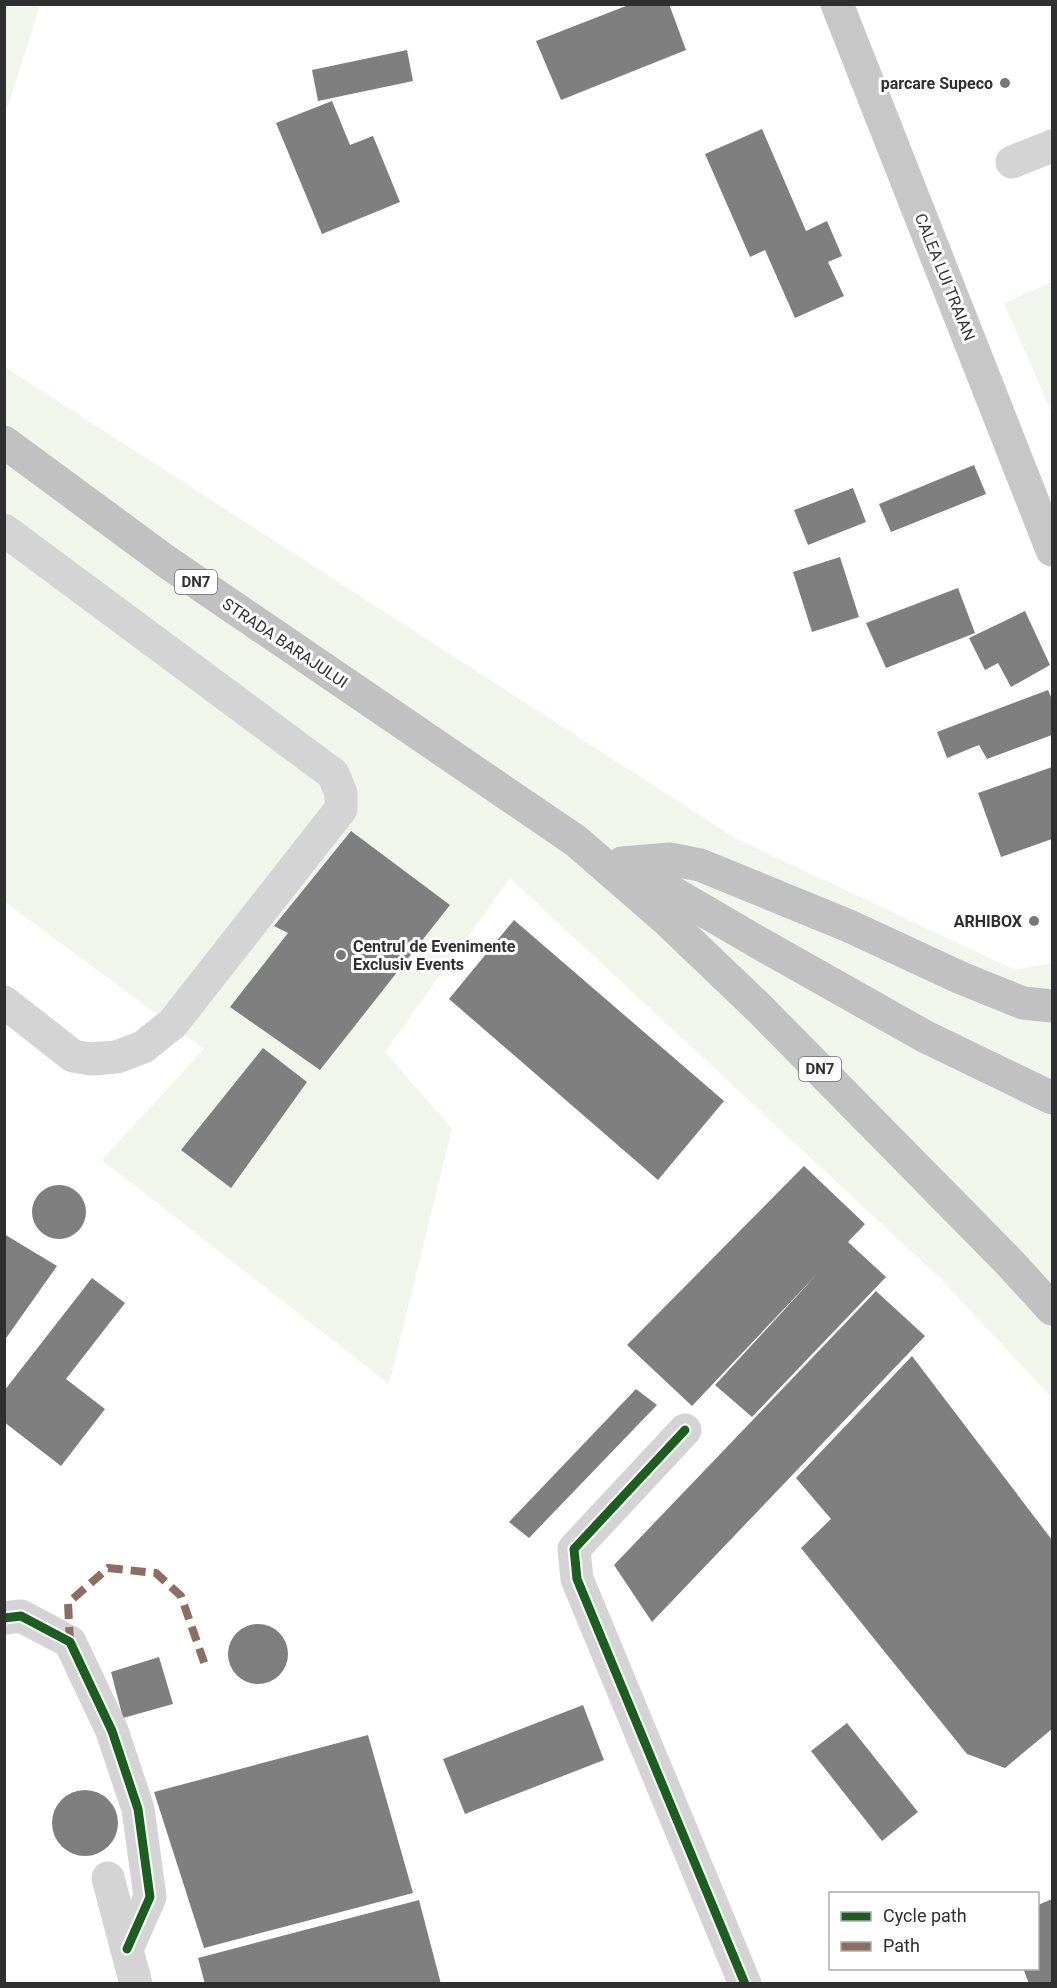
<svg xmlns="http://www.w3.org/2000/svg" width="1057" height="1988" viewBox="0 0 1057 1988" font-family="Roboto,sans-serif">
<rect width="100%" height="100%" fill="#fff"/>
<g fill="#f1f5ec">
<polygon points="5,4 40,5 8,106 5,107"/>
<polygon points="1052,282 1052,413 1004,303"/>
<polygon points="5,367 735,838 1015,970 1052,963 1052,1398 941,1279 510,878 385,1052 452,1129 389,1384 102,1160 204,1049 5,902"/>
</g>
<g fill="#7f7f7f">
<polygon points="631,4 669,4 686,50 561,100 536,41"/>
<polygon points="407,50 413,81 318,101 312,70"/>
<polygon points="332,101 350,145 373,136 400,202 322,234 276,123"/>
<polygon points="762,129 806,231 827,221 842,256 828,262 844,296 795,318 765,250 750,257 705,154"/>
<polygon points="974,465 986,494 891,532 879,504"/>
<polygon points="853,488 866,522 808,545 794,510"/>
<polygon points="840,557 859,617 812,632 793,572"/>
<polygon points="958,588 975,633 886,668 866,623"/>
<polygon points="1025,611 1050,665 1011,687 998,663 985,670 969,638"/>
<polygon points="1048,690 1052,699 1052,735 987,759 979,745 947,758 937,732"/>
<polygon points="1052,767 1052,839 1001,857 978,793"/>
<polygon points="351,831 450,905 320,1070 230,1007 288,933 274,926"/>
<polygon points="514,920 724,1101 658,1180 449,999"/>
<polygon points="263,1048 307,1082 231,1188 181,1150"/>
<polygon points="804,1166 865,1224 848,1242 886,1277 752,1417 715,1385 818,1273 692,1406 627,1345"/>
<circle cx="59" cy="1212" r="27"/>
<polygon points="4,1234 57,1266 4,1341"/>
<polygon points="92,1278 125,1303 66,1379 105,1409 61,1466 4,1422 4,1391"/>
<polygon points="876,1291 925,1336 652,1622 614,1565"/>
<polygon points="912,1356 1052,1540 1052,1729 1005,1768 967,1754 801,1548 831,1519 796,1478"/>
<polygon points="636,1389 657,1405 529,1538 509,1522"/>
<circle cx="258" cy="1654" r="30"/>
<polygon points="159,1657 173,1704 123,1718 111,1672"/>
<polygon points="583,1705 604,1760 465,1814 443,1759"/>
<polygon points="847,1723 918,1812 882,1841 811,1751"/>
<polygon points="368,1735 413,1893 204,1948 154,1792"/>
<circle cx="85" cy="1823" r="33"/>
<polygon points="1052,1899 1052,1984 1029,1984 1023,1968 1038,1968 1038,1905"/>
<polygon points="419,1900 441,1984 205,1984 198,1958"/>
</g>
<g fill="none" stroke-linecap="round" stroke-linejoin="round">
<g stroke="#d4d4d4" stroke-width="33">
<polyline points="1012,162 1052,146"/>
<polyline points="4,530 333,774 341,793 341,809 173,1023 143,1047 117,1057 91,1059 73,1056 4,1002"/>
<polyline points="685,1430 574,1549 577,1579 745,1984"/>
<polyline points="4,1618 21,1616 70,1642 112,1731 138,1809 150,1897 127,1949"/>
<polyline points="108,1878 136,1984"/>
</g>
<polyline stroke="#c7c7c7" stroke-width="33" points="837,4 1052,550"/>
<g stroke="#c1c1c1" stroke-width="33">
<polyline points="4,442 167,562 576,841 667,920 761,1010 1009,1262 1052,1309"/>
<polyline points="622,863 670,859 700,865 849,926 961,978 1023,1003 1052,1006"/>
<polyline points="629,867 761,944 924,1036 1052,1098"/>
</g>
<polyline stroke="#8d6e63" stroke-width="8" stroke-dasharray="15 8" stroke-linecap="butt" points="70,1642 68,1603 108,1568 156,1573 181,1596 205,1665"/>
<defs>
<g id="cycleway">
<polyline points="685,1430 574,1549 577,1579 745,1984"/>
<polyline points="4,1618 21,1616 70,1642 112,1731 138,1809 150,1897 127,1949"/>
</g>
</defs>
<use href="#cycleway" stroke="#fff" stroke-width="13"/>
<use href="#cycleway" stroke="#1b5e20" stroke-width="9"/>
</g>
<g fill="#787878" stroke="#fff" stroke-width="2">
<circle cx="1005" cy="83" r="6"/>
<circle cx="1034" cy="921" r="6"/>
<circle cx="341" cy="955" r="6"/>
</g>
<g text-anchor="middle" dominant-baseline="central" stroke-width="6" stroke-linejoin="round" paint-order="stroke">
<g fill="#fff" stroke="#6d6d6d" stroke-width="1.5">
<rect x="175" y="570" width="42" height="24" rx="4.5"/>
<rect x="799" y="1057" width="42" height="24" rx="4.5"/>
</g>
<g font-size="15" font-weight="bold" fill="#2f2f2f">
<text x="196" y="582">DN7</text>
<text x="820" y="1069">DN7</text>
</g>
<g font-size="16" font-weight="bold" fill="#2f2f2f" stroke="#fff" text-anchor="end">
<text x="993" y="83">parcare Supeco</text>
<text x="1022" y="921">ARHIBOX</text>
<text x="353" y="946" text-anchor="start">Centrul de Evenimente<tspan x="353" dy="18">Exclusiv Events</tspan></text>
</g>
<g font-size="16" fill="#2f2f2f" stroke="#fff">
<text transform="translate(945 277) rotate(68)">CALEA LUI TRAIAN</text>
<text transform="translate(285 643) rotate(34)">STRADA BARAJULUI</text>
</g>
</g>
<rect width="1057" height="1988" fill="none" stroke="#2f2f2f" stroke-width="12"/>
<rect x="829" y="1892" width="210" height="78" fill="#ffffff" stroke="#acacac" stroke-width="1.5"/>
<rect x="841" y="1912" width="30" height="9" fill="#1b5e20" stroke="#acacac" stroke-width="1.5"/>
<text x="883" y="1922" font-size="18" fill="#2f2f2f">Cycle path</text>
<rect x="841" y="1942" width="30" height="9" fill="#8d6e63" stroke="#acacac" stroke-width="1.5"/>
<text x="883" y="1952" font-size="18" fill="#2f2f2f">Path</text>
</svg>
